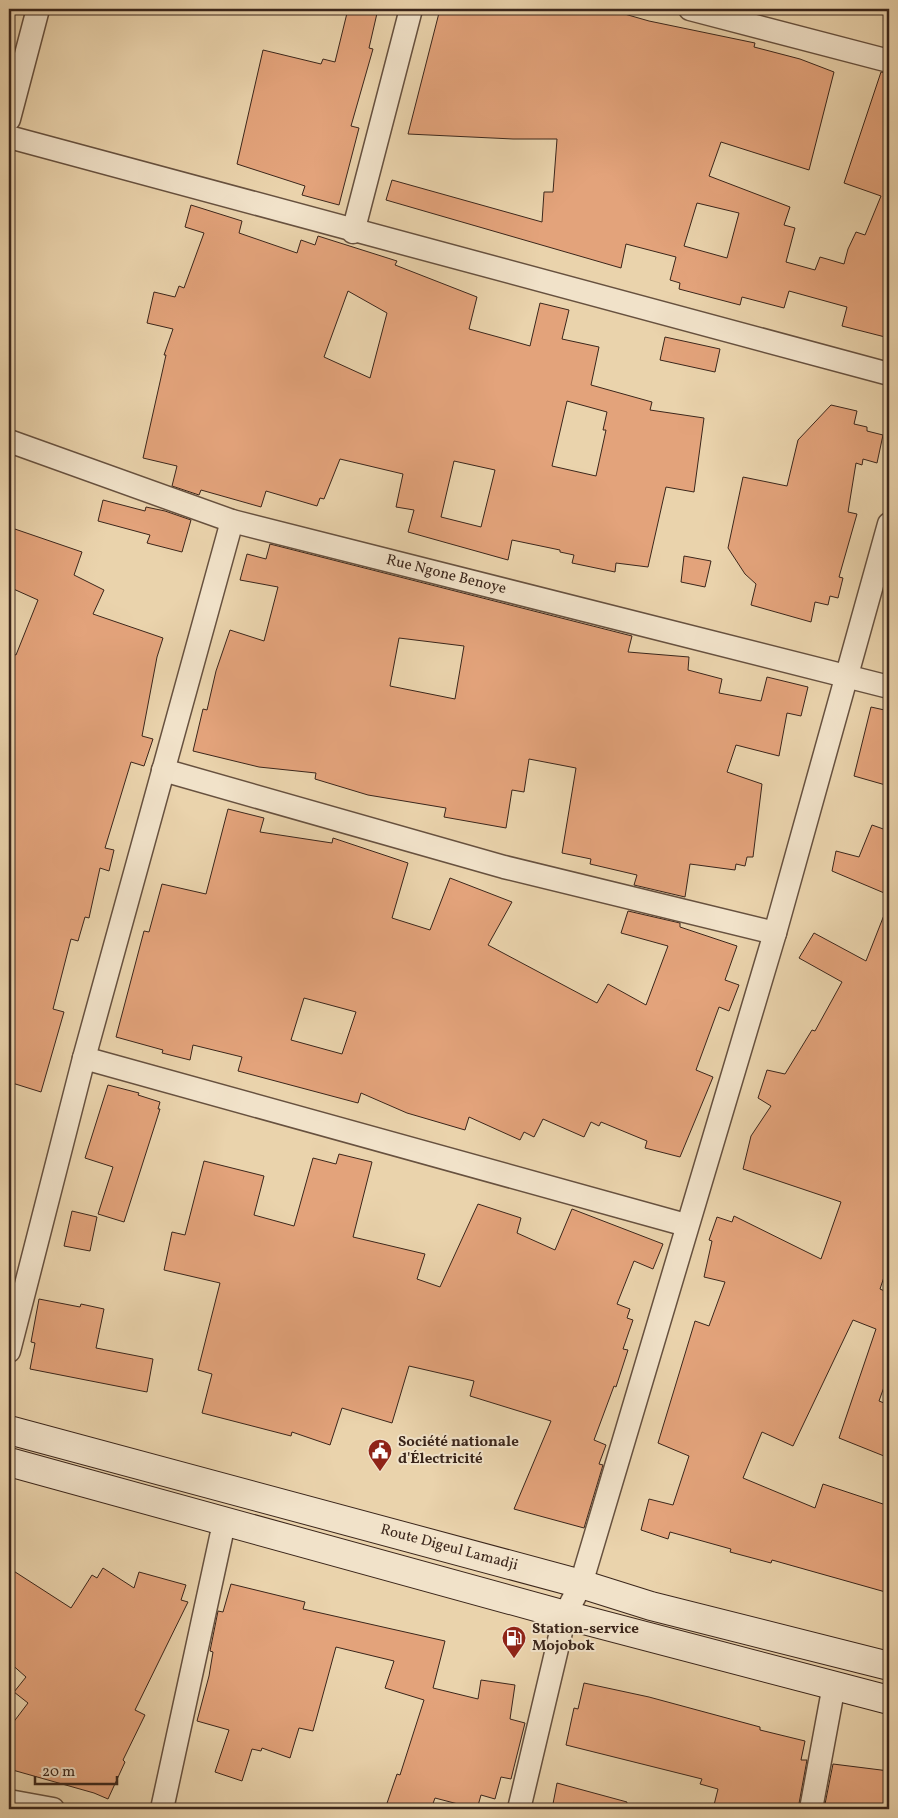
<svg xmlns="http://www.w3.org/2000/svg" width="898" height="1818" viewBox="0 0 898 1818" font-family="Vollkorn,serif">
<rect width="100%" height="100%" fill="#ead3ac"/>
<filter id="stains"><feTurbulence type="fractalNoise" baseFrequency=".004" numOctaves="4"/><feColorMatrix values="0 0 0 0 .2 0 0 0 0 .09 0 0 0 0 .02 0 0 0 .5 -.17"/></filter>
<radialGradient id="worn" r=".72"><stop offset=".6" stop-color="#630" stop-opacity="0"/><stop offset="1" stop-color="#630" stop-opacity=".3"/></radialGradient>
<g fill="#e3a37b" stroke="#3b261b" fill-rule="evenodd">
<polygon points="348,9 378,9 369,48 373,49 351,126 359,128 339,205 302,195 305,186 237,164 263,50 321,64 323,59 335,62"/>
<path d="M440 9H607L649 21 755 43 754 47 800 59 834 72 809 170 721 142 709 176 790 207 784 225 795 228 786 262 815 270 820 257 844 264 848 249 856 232 865 235 881 196 844 183 881 72 889 74V338L842 326 847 307 789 291 784 308 742 297 740 305 679 289 680 283 670 280 676 257 626 244 621 268 386 200 392 180 542 222 544 192H553L557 139H513L408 134ZM697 203 739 213 727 258 684 246Z"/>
<path d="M191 205 242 221 239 233 297 253 301 240 315 245 318 236 397 261 395 265 477 297 469 329 509 340 530 346 540 303 569 310 562 339 599 347 591 385 652 402 650 410 704 418 694 492 666 487 648 567 616 563 615 572 572 563 574 555 560 552V550L512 540 508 560 408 532 414 510 396 507 403 474 340 459 324 499 320 498 317 506 266 491 261 507 201 490 199 495 172 486 177 466 143 458 166 355H164L173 329 147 323 154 292 175 297 179 286 184 288 204 233 185 227ZM348 291 387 313 370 378 324 357ZM567 401 607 412 603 430H606L596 476 552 466ZM454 461 495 470 481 527 441 517Z"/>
<polygon points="665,337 720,349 715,372 660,360"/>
<polygon points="831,405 857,411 854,424 867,427 867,431 883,435 877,463 863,459 862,465 856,463 848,512 857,514 839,577 843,578 838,598 830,596 828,605 815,602 811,622 751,605 756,584 745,574 728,548 743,477 787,486 798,440"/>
<polygon points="103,500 145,511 146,507 165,511 191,520 182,552 147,543 150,535 98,521"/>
<polygon points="9,527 82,552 74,575 104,590 93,614 163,638 157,657 142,736 153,739 144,766 131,762 105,848 114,850 109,871 100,868 89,918 85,917 78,941 71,939 53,1009 64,1012 41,1092 9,1082 9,833 14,814 9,813 9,653 16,655 38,600 9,587"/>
<path d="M270 544 632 636 628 652 689 657 688 670 722 679 719 693 761 701 767 677 808 687 801 716 787 713 779 756 736 745 727 772 762 784 753 857H747L745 866 736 864 735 870 690 864 685 897 634 885 637 875 590 864 591 859 562 853 576 768 529 759 524 792 512 790 506 828 444 817 446 808 368 795 315 779 316 773 259 767 193 751 203 709 207 710 216 671 230 630 264 641 278 587 240 580 247 554 266 559ZM399 638 464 646 455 699 390 686Z"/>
<polygon points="684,556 711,561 705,587 681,582"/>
<polygon points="871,707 889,711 889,786 854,776"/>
<path d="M228 809 264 818 260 832 332 843 333 838 408 863 392 918 430 930 450 878 512 902 488 945 597 1003 608 984 646 1005 668 946 621 933 628 911 680 923V927L737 946 725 980 739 985 729 1011 719 1007 696 1070 713 1077 680 1157 645 1148 647 1141 601 1122 599 1126 591 1122 584 1137 543 1119 534 1137 524 1132 520 1140 469 1117 465 1130 407 1113 361 1093 358 1103 238 1071 242 1057 193 1045 190 1060 162 1053 163 1050 116 1037 144 931 149 932 162 884 206 894ZM304 998 356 1012 342 1054 291 1040Z"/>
<polygon points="872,825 889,831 889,895 832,871 836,851 859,857"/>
<polygon points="888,905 889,1262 880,1289 889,1293 889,1373 879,1401 889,1405 889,1458 839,1438 876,1329 853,1320 793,1446 762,1432 743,1478 815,1508 823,1484 889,1506 889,1593 772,1560 771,1563 730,1552 731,1549 670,1532 668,1539 641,1530 649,1499 673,1505 689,1456 658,1443 695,1321 709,1326 725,1282 704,1277 712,1241 709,1240 717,1217 732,1222 734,1216 821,1259 841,1202 743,1169 751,1136 771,1106 758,1098 767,1070 785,1074 812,1030 815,1031 842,982 799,958 814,933 866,961"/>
<polygon points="108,1085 139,1093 138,1095 160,1102 158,1109 160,1109 124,1222 98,1214 113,1167 85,1158"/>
<polygon points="339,1154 372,1162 353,1237 425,1254 417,1279 440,1287 478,1204 521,1218 517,1233 555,1250 572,1209 663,1244 653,1269 634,1261 617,1304 630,1309 627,1318 633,1320 623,1349 628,1350 616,1387 614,1386 594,1440 606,1445 599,1464 603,1465 584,1528 514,1509 551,1421 470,1396 474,1381 409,1366 392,1423 342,1408 330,1445 292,1432 291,1436 202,1413 212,1374 198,1370 220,1283 164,1270 172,1232 185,1235 204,1161 264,1176 254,1215 294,1226 313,1158 336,1164"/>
<polygon points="72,1211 97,1217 90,1251 64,1246"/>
<polygon points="39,1299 80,1307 81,1304 104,1309 96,1348 153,1359 147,1392 30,1369 35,1343 31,1342"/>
<polygon points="9,1568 71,1608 92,1575 97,1578 103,1568 134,1588 139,1572 186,1585 181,1600 188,1602 135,1710 145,1715 123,1760 125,1762 108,1799 94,1793 9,1769 9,1728 28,1703 14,1692 26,1677 9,1662"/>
<polygon points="231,1584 305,1602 303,1609 445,1641 433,1688 478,1699 481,1680 515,1685 510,1719 525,1723 511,1779 501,1777 495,1799 481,1795 477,1809 435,1798 431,1809 385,1809 397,1774 400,1775 424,1700 385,1688 394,1661 336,1647 313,1731 299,1728 290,1758 262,1748 261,1751 252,1749 242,1781 215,1772 229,1730 197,1721 209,1676 213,1652 210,1651 218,1611 223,1612"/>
<polygon points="584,1683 649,1697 760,1727 760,1730 805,1741 801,1760 807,1760 798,1809 713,1809 718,1789 700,1784 702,1779 566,1745 574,1708 578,1709"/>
<polygon points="833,1764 889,1771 889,1809 824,1809"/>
<polygon points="557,1783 627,1802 626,1809 552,1809"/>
</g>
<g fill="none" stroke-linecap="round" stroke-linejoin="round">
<defs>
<g id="minor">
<polyline points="690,9 889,61"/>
<polyline points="9,119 38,9"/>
<polyline points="9,137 889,374"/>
<polyline points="353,232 411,9"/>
<polyline points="9,441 232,521 889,687"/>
<polyline points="163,770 504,867 775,933"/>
<polyline points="84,1058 686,1225"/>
<polyline points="9,1351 84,1058 232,521"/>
<polyline points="9,1801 53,1809"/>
<polyline points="162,1809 224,1523"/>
<polyline points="519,1809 565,1615 581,1584 775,933 889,524"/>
<polyline points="811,1809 834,1685"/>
</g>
<g id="secondary">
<polyline points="9,1430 581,1584 651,1606 889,1666"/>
<polyline points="9,1462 565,1615 889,1700"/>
</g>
</defs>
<use href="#minor" stroke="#67513f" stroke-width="25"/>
<use href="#secondary" stroke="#3b261b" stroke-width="30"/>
<use href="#minor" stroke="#f1e2c9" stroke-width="22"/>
<use href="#secondary" stroke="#f1e2c9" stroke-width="28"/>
</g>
<defs>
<symbol id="civic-pin" viewBox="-11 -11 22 30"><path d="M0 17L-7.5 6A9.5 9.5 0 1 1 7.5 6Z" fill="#8f2418" stroke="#f1e2c9"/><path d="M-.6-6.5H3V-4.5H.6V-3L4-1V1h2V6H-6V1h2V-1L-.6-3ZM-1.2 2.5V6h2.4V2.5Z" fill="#fff"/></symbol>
<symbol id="fuel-pin" viewBox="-11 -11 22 30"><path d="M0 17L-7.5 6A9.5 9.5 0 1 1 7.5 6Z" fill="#8f2418" stroke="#f1e2c9"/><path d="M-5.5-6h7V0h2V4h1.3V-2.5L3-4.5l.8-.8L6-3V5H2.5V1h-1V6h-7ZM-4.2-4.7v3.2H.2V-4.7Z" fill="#fff"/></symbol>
</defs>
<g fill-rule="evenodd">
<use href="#civic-pin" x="366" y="1437" width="28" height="38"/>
<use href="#fuel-pin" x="500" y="1624" width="28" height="38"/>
</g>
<g text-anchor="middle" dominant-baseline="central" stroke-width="4" stroke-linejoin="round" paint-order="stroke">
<g font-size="15" fill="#3b261b" stroke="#f1e2c9">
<text transform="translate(446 575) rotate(14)">Rue Ngone Benoye</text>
<text transform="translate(449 1548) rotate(15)">Route Digeul Lamadji</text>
</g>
<g font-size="15" font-weight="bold" fill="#3b261b" stroke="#f1e2c9" text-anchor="start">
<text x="398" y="1442">Société nationale<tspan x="398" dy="17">d'Électricité</tspan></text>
<text x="532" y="1629">Station-service<tspan x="532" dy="17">Mojobok</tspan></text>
</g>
</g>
<rect width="898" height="1818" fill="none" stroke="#ead3ac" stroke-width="30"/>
<rect x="10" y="10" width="878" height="1798" fill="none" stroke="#3b261b" stroke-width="2.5"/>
<rect x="15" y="15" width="868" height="1788" fill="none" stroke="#3b261b"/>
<path d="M35 1776v8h82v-8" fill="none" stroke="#3b261b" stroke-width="2.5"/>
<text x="42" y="1776" font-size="15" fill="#3b261b" stroke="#f1e2c9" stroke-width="4" paint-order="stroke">20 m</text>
<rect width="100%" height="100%" filter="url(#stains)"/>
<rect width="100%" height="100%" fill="url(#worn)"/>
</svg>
